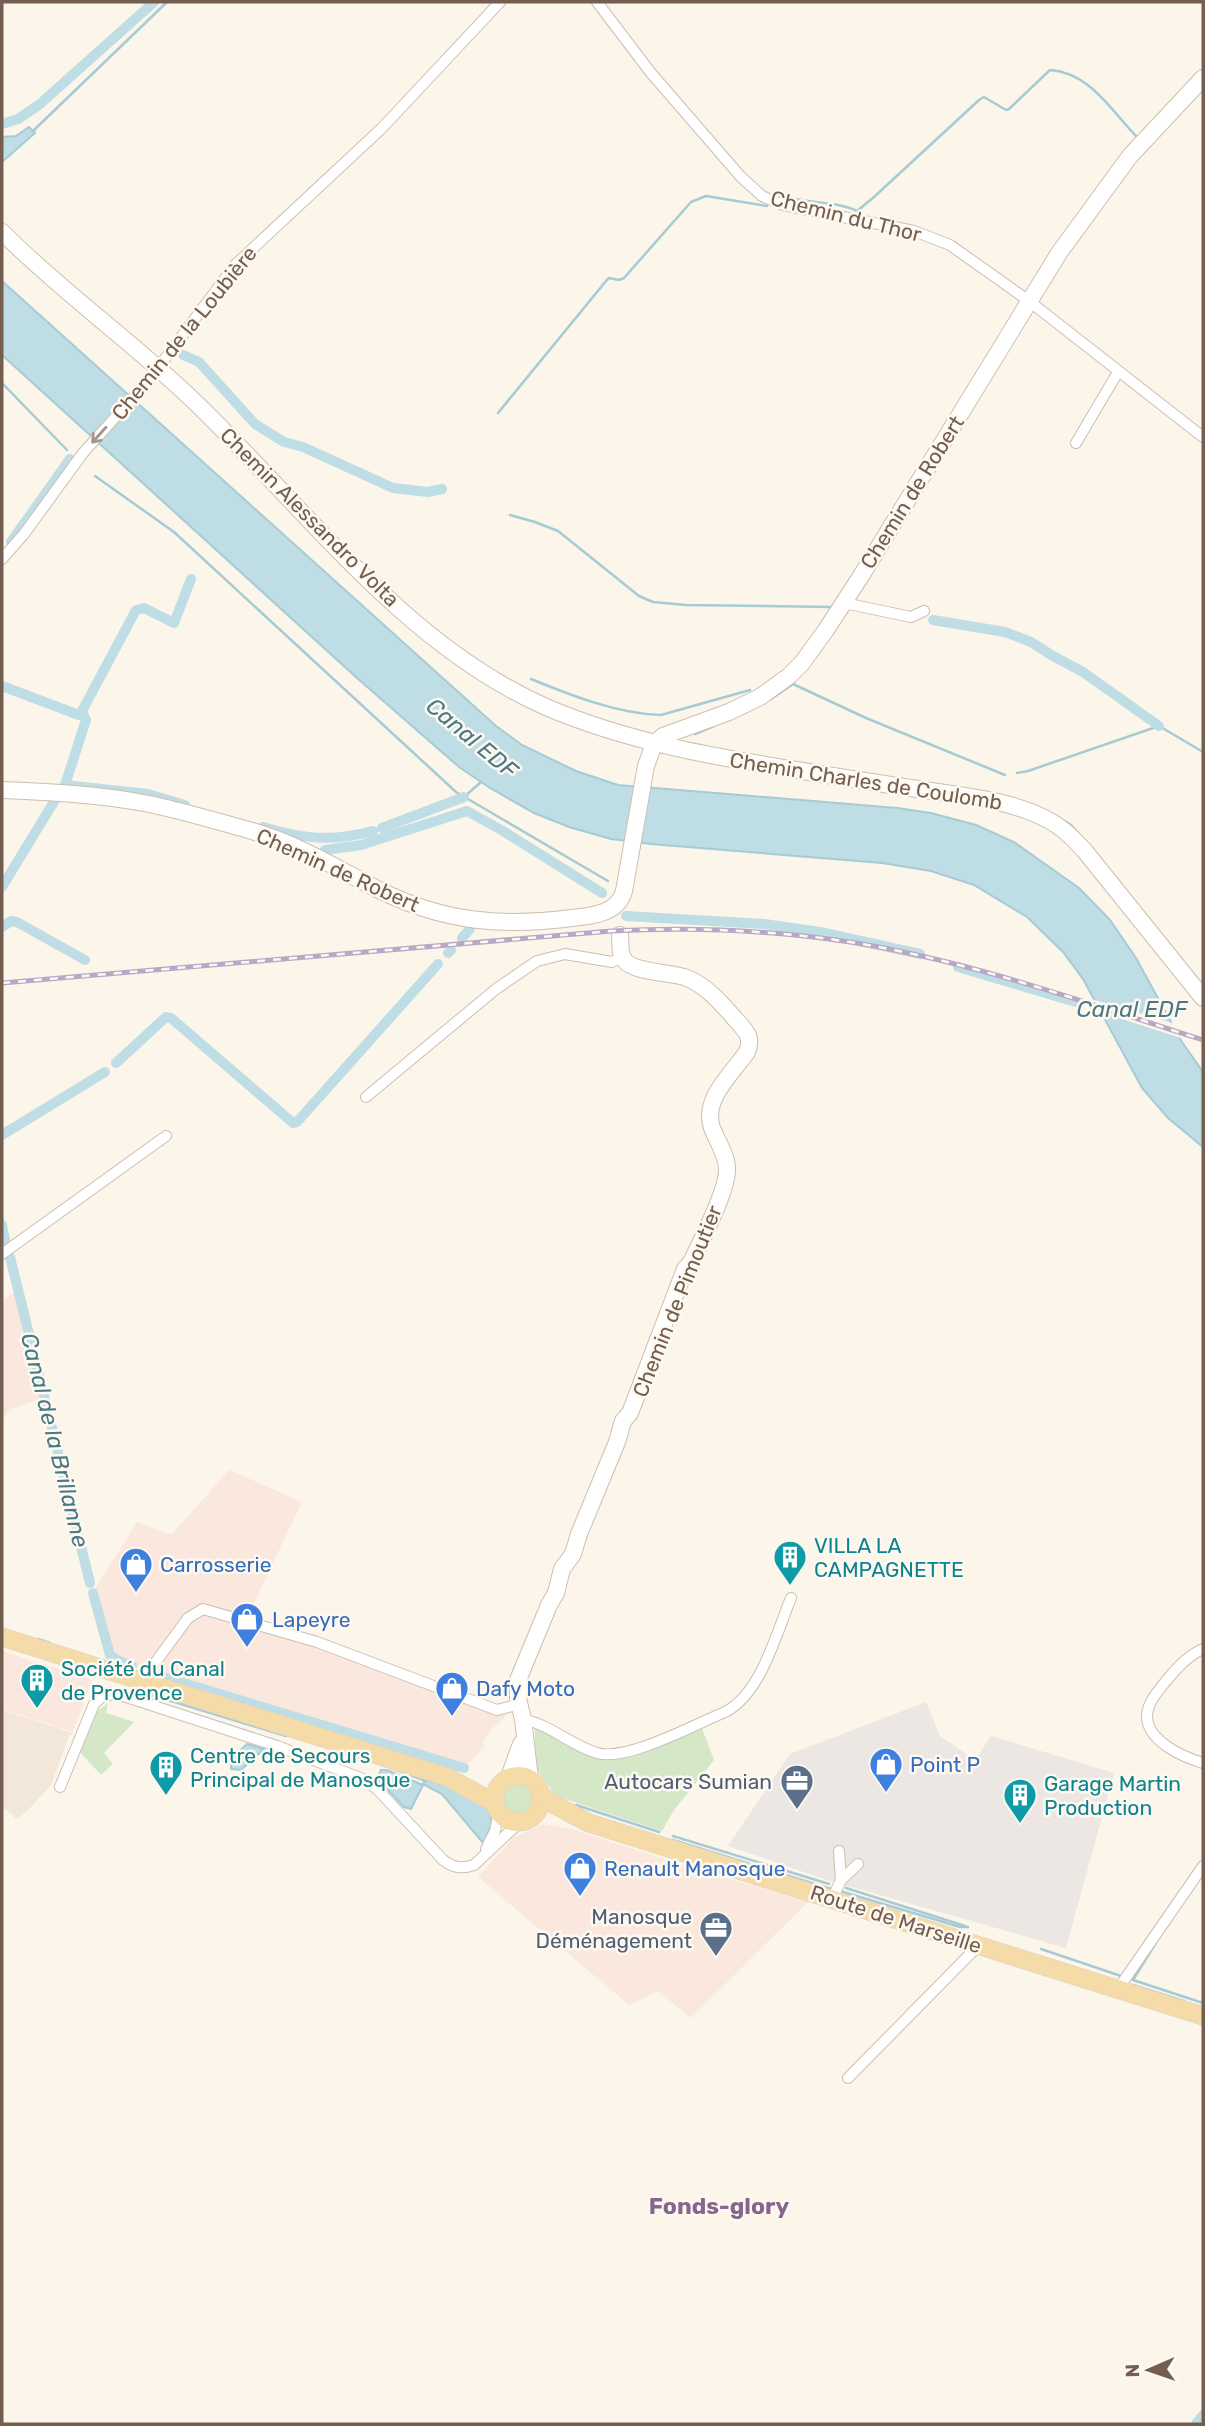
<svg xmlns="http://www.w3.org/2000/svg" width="1205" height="2426" viewBox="0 0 1205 2426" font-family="Rubik,sans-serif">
<rect width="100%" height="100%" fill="#fbf5ea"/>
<polygon fill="#f2e7d8" points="2,1710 73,1733 69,1736 51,1785 29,1809 17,1819 2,1807"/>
<g fill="#fae8de">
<polygon points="14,1292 41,1399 10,1409 2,1421 2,1302"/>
<polygon points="229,1470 302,1502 245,1622 300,1640 433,1690 507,1715 492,1729 483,1741 485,1746 465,1767 161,1675 114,1657 95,1589 137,1522 169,1534 173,1533"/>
<polygon points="2,1651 92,1680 73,1732 2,1709"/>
<polygon points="543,1824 571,1829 715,1875 809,1901 691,2018 658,1991 629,2005 478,1877 514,1837"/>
</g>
<polygon fill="#ece7e2" points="926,1702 940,1736 975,1760 991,1736 1114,1773 1066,1948 827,1880 728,1846 790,1754"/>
<g fill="#d4e8c8">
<polygon points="108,1703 106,1713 134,1722 104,1753 113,1764 101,1775 80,1752 97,1711"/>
<path d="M701 1726 714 1760 674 1810 662 1831 556 1796 535 1767V1728C555 1738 577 1753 599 1758 628 1765 674 1738 701 1726Z"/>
<circle cx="518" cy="1799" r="17"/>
</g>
<g fill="#bfdde4" stroke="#a6cbd5" stroke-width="2">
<polygon points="29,127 35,133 2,162 2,137 16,136"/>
<polygon points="2,281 496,726 522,745 576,771 618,785 897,808 931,813 976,825 1014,842 1079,888 1110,920 1136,958 1182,1042 1203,1072 1203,1147 1168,1118 1142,1088 1083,979 1063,952 1027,917 974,885 931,871 882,863 651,844 611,839 569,827 534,813 490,788 459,767 357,678 2,355"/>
<polygon points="247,1744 264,1749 241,1770 231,1769 231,1759"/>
<polygon points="381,1770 387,1770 423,1785 411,1809 404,1807 377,1778"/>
<polygon points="425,1779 463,1791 489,1809 492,1823 484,1844 442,1794 423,1784"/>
</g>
<polygon fill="#fbf5ea" points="1091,999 1176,1024 1184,1039 1097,1011"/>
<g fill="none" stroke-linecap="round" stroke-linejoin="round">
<g stroke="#a6cbd5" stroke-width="2.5">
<polyline points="33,131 167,2"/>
<path d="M780 196C805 203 836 201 857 211L874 197 979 100 984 97 1006 110 1009 109 1050 70C1091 73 1111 111 1138 138L1139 136"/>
<polyline points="2,383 67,450"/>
<polyline points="498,413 606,281 609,278 619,280 624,278 691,202 706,196 767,206"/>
<polyline points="95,476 174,532 456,792 608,881"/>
<polyline points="510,515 535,522 558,531 639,596 653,602 686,605 832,607"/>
<path d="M531 679C570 695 618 714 661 715L750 690"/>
<polyline points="771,699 793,684 866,718 1005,775"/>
<polyline points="743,714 756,707"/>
<polyline points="695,734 714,726"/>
<polyline points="1017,773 1028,771 1159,726 1203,752"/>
<polyline points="464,797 481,782"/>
<polyline points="1053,814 1071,825 1078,833"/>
<polyline points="638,854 641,840"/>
<polyline points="38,1639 50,1643"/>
<polyline points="135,1690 286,1736"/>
<polyline points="386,1766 426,1781"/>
<polyline points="576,1805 659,1832"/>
<polyline points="673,1836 829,1884"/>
<polyline points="673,1840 834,1890"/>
<polyline points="846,1888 965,1926"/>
<polyline points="840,1891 960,1927 968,1927"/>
<polyline points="1157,1941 1133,1980 1203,2003"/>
<polyline points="1041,1949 1121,1976"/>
<polyline points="1133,1985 1184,2001"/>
</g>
<g stroke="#bfdde4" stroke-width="10">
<polyline points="2,124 18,119 40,104 154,2"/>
<polyline points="183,355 199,362 255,424 284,442 303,447 393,488 428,492 442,489"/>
<polyline points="11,542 70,459"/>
<polyline points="933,620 1005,632 1031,642 1053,656 1083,672 1159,726"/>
<polyline points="2,686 79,715 82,711"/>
<polyline points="65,785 86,720 82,711 136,610 144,608 174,623 191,579"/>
<polyline points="65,785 148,794 185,805"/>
<path d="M263 827C303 839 332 842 373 831"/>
<polyline points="382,828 464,797"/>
<polyline points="325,850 361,845 467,811 503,831 602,893"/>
<polyline points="2,887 58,795"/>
<polyline points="626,916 764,924 820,932 920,954"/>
<polyline points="2,927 11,921 17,922 85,960"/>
<polyline points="462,938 470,929"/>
<polyline points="448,953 451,950"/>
<polyline points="958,967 1079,1003"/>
<polyline points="116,1063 166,1017 171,1018 293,1123 297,1122 438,964"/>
<polyline points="2,1135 105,1072"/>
<polyline points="2,1225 5,1240"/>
<polyline points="10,1257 90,1583"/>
<polyline points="93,1593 110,1655 115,1659 132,1666"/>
<polyline points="160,1676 464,1768"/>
<polyline points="1196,2424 1203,2415"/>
</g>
<defs>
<g id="street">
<polyline points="597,2 651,73 741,177 762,196 783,205 914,231 950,245 1029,301 1203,437"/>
<polyline points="1076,443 1118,372"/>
<polyline points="2,559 24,534 83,453 149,380 235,265 382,128 500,2"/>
<polyline points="844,603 911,617 924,611"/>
<polyline points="366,1097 496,989 537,961 565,954 612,962 622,957"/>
<polyline points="2,1254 166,1136"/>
<path d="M1203 1649C1187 1656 1177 1668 1166 1681 1158 1691 1148 1702 1147 1715 1146 1741 1183 1757 1203 1763"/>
<polyline points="141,1682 188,1618 203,1609 317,1642 497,1710 520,1704"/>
<path d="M523 1719C553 1726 570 1745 597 1753 626 1762 696 1724 725 1712 761 1694 776 1634 791 1598"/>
<path d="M60 1787 94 1704 103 1696 117 1694 277 1746 363 1779 378 1790 443 1860C453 1868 462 1869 474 1865L520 1822"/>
<polyline points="486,1849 495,1831 499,1812"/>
<polyline points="841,1880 858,1864"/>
<polyline points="832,1899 841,1880 839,1851"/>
<polyline points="1118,1989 1203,1866"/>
<polyline points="848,2078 979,1945"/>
</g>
<g id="secondary">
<path d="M2 232C63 293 134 343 196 403 305 508 405 645 546 707 630 743 720 758 809 772 850 779 890 785 931 791 971 797 1014 801 1050 821 1063 828 1074 839 1084 850L1203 998"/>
<path d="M2 790C49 792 97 794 144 803 180 810 216 821 252 831 298 844 338 869 381 891 445 922 501 927 572 918 591 916 618 914 624 891L646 766 654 744 663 736 729 712 760 697 789 676 802 663 826 630 861 576 1059 253 1130 156 1203 78"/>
<polyline points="509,1777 521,1744"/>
<path d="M530 1779 523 1719 518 1699V1680L549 1605 556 1593 562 1569 573 1554 579 1534 617 1442 623 1421 630 1413 685 1269 692 1261C701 1240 728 1190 727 1169 727 1155 717 1141 712 1128 702 1099 732 1074 747 1052 753 1037 746 1031 736 1020 722 1004 707 986 687 978 671 972 636 973 625 961 619 954 621 943 620 935"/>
</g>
<g id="primary">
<polyline points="2,1637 447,1777 495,1803"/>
<circle cx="518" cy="1799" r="23"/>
<polyline points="541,1795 555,1805 589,1823 1203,2016"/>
</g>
</defs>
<use href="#street" stroke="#cdbeb0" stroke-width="12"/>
<use href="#secondary" stroke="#cfbeae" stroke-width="18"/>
<use href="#primary" stroke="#d8d2ce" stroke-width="19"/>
<use href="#street" stroke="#fff" stroke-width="10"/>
<use href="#secondary" stroke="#fff" stroke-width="16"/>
<use href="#primary" stroke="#f4dba8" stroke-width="18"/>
<defs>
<path id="rail" d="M2 983 611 931C690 927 771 930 850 942 970 961 1087 1003 1203 1040"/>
</defs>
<use href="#rail" stroke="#b9a8c5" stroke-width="5"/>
<use href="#rail" stroke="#fef9f0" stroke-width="2.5" stroke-dasharray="8" stroke-linecap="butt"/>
</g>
<defs><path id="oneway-shaft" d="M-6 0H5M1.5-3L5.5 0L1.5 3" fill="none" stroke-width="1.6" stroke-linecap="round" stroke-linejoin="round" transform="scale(1.75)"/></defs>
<use stroke="#a5968d" href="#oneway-shaft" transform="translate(99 435) rotate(132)"/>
<defs>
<symbol id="building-pin" viewBox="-11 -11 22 30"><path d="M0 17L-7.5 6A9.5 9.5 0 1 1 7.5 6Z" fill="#0f9aa8" stroke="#fef9f0"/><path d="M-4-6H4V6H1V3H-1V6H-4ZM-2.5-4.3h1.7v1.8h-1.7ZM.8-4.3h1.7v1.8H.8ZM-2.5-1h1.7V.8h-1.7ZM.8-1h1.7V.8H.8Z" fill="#fff"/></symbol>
<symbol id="shop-pin" viewBox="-11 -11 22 30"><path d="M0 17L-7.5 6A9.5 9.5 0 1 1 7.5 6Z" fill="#3f7fe0" stroke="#fef9f0"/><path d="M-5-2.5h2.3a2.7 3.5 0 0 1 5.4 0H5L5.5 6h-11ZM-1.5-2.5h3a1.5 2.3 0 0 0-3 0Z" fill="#fff"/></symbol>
<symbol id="office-pin" viewBox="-11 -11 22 30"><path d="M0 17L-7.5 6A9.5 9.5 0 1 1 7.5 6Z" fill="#5c6f8a" stroke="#fef9f0"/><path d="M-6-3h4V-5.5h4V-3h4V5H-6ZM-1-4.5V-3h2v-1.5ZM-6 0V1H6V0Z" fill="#fff"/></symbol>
</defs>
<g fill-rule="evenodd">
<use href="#building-pin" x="771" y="1538" width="38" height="52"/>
<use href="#shop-pin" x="117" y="1545" width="38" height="52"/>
<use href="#shop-pin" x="228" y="1600" width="38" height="52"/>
<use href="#building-pin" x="18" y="1661" width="38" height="52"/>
<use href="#shop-pin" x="433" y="1669" width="38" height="52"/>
<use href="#shop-pin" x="867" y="1745" width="38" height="52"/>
<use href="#building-pin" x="147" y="1748" width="38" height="52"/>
<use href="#office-pin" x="778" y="1762" width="38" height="52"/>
<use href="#building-pin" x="1001" y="1776" width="38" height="52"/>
<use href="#shop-pin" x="561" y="1849" width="38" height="52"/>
<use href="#office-pin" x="697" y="1909" width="38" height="52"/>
</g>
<g text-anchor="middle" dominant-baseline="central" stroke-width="5" stroke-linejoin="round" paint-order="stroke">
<g font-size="21" fill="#745e4f" stroke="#fef9f0">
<text transform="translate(846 216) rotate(14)">Chemin du Thor</text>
<text transform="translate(184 333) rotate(-51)">Chemin de la Loubière</text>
<text transform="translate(912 492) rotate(-58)">Chemin de Robert</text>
<text transform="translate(310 517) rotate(45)">Chemin Alessandro Volta</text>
<text transform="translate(866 781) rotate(9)">Chemin Charles de Coulomb</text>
<text transform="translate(338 870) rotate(24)">Chemin de Robert</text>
<text transform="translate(677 1301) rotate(-68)">Chemin de Pimoutier</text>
<text transform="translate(896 1919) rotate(18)">Route de Marseille</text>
</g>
<g font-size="21" fill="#0d838f" stroke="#fef9f0" text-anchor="start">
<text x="814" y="1545">VILLA LA<tspan x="814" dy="24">CAMPAGNETTE</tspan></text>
<text x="61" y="1668">Société du Canal<tspan x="61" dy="24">de Provence</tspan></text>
<text x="190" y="1755">Centre de Secours<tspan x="190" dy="24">Principal de Manosque</tspan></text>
<text x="1044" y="1783">Garage Martin<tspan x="1044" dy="24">Production</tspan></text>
</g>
<g font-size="21" fill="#366cbe" stroke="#fef9f0" text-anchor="start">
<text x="160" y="1564">Carrosserie</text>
<text x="272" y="1619">Lapeyre</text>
<text x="476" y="1688">Dafy Moto</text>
<text x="910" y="1764">Point P</text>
<text x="604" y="1868">Renault Manosque</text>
</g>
<g font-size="21" fill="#4e5e75" stroke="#fef9f0" text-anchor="end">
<text x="772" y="1781">Autocars Sumian</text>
<text x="692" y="1916">Manosque<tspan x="692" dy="24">Déménagement</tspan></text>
</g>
<g font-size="23" font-style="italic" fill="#4a7985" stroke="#fef9f0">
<text transform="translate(472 738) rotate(40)">Canal EDF</text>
<text x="1132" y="1009">Canal EDF</text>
<text transform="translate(55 1440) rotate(76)">Canal de la Brillanne</text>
</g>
<g font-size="23" font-weight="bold" fill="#84668f" stroke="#fef9f0">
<text x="719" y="2206">Fonds-glory</text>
</g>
</g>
<rect width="1205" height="2426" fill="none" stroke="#745e4f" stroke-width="7"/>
<g transform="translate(1149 2370) rotate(268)" stroke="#fef9f0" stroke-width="5" paint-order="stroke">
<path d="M0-5L12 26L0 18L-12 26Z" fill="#745e4f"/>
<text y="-10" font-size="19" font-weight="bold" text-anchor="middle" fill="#745e4f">N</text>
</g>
</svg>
